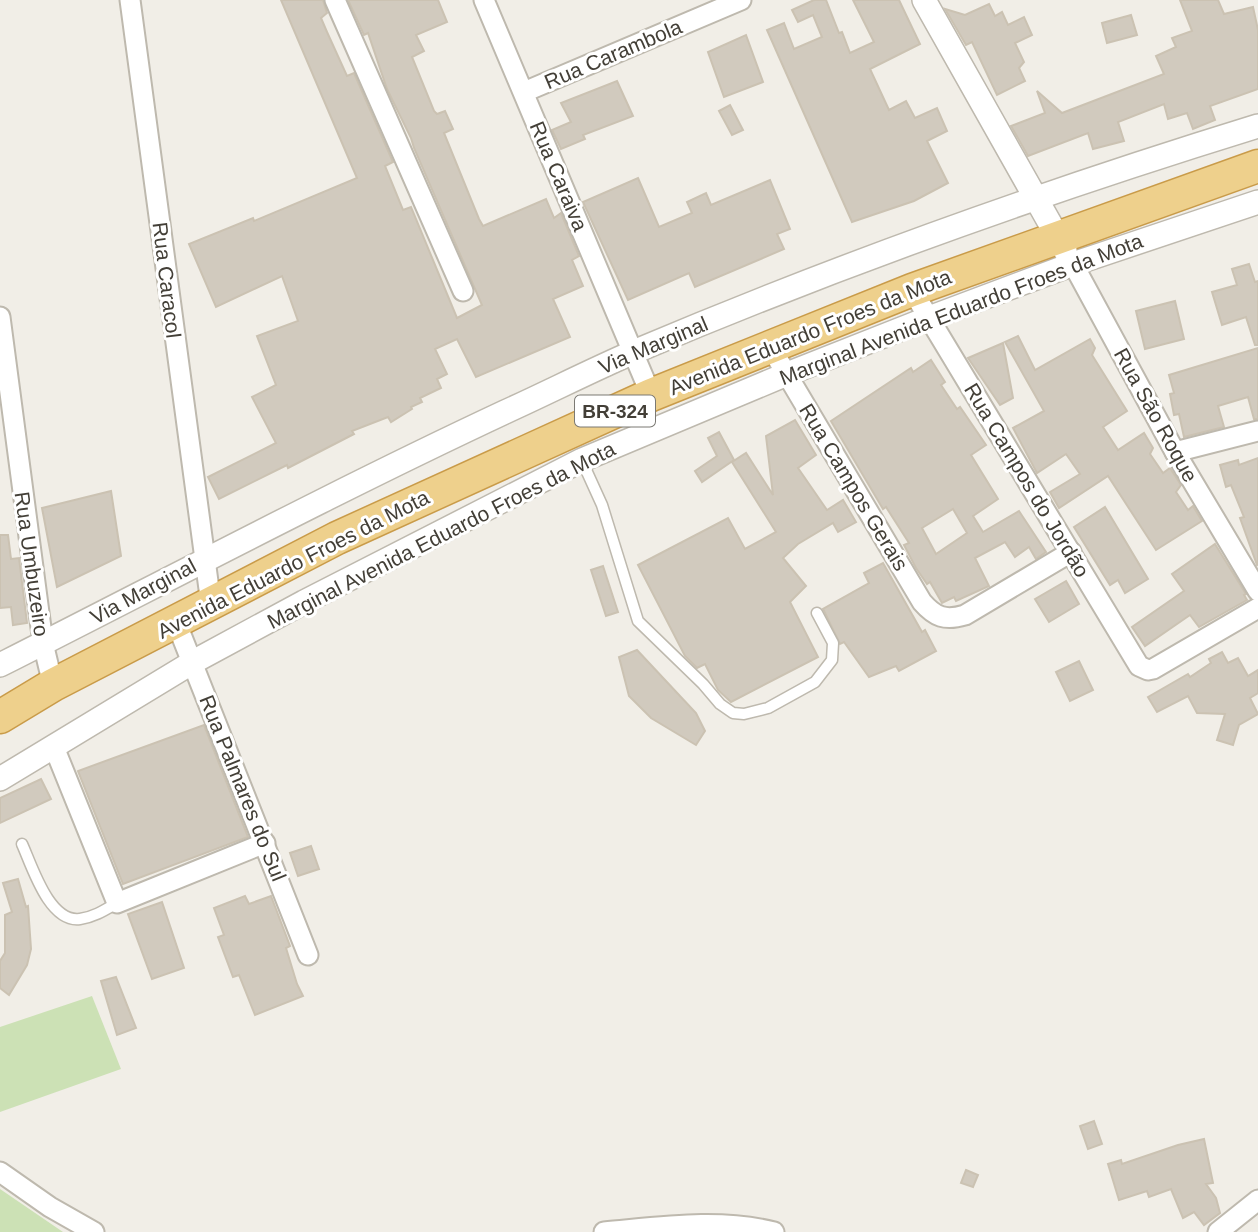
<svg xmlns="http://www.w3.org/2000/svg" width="1258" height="1232" viewBox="0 0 1258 1232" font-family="Helvetica,sans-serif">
<rect width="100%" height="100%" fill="#f1eee7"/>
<g fill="#cce1b5">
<polygon points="92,996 121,1069 0,1112 0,1027"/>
<polygon points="0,1189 63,1232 0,1232"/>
</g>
<g fill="#d1cabe" stroke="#cbc2b2" stroke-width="2" fill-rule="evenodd">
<polygon points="281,0 323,0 327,13 321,18 327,32 347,76 354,73 393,162 385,166 403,210 411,207 457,318 482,305 414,148 411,138 387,89 368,33 364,35 348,0 438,0 447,22 416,35 424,51 412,57 434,111 437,114 445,111 453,129 444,133 479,219 483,226 546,199 554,218 561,213 579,256 572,260 583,286 553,299 570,337 476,377 457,339 435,349 447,374 437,379 441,388 420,398 422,402 411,407 412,409 391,422 388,417 352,431 354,434 288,468 287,465 219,499 208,477 276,443 252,397 276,385 257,336 298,321 282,276 216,307 189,244 253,218 254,221 357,178"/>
<polygon points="814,0 826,0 839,33 842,32 850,53 874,42 853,0 899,0 920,44 870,69 889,110 906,101 915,118 937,108 947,131 927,141 948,183 914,201 852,222 767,30 784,23 794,49 822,37 813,15 798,22 792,10"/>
<polygon points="1180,0 1218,0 1224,14 1253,7 1258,30 1258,89 1210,106 1215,120 1193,129 1187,113 1168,119 1164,104 1118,122 1124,141 1093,149 1088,133 1028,156 1011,126 1045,113 1037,91 1062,113 1164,74 1156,56 1176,47 1172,38 1192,31"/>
<polygon points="989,4 995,16 1002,12 1008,25 1024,17 1032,35 1015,43 1024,62 1019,68 1025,81 997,95 972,42 966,45 945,9 965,15"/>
<polygon points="1131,15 1137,35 1107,43 1102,23"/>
<polygon points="746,35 763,82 724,97 708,52"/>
<polygon points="617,81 633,116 583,135 585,139 561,149 552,130 571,122 561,103"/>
<polygon points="730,105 743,130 732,135 719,111"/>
<polygon points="638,178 659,227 692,213 687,202 706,193 711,205 770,180 790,229 777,234 784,249 695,287 689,273 628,300 583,202"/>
<polygon points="1249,264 1255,282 1258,281 1258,345 1255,345 1246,317 1222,325 1212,292 1237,285 1232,269"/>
<polygon points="1175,301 1184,339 1145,349 1136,311"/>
<polygon points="1018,336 1035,370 1090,339 1095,348 1092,355 1127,411 1103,427 1118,450 1144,433 1153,448 1150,454 1163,473 1170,468 1181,485 1176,492 1188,510 1193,506 1202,521 1156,550 1108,476 1059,508 1050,492 1080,474 1066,454 1037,473 1013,428 1044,411 1005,342"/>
<polygon points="1003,343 1013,398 1000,405 968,358"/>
<polygon points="1258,348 1258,419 1254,419 1248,397 1218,406 1224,427 1184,437 1179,414 1174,415 1170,394 1174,393 1169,375"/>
<path d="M931 360 945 382 941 385 957 409 960 407 986 445 971 455 998 499 973 516 983 532 1019 511 1046 552 1036 559 1029 547 1015 557 1005 542 975 558 989 586 956 601 954 597 942 603 930 582 927 584 916 568 904 545 909 543 886 507 883 509 831 421 911 368 913 372ZM953 509 967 533 936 554 922 528Z"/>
<polygon points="795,420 816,455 798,468 827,510 843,500 856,522 838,532 833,523 798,544 783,558 806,586 790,602 818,657 731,702 718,690 705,664 697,668 685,656 638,565 728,518 745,549 776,532 732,462 746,453 773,495 766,436"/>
<polygon points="719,432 734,460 702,482 695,471 717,456 708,438"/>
<polygon points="1258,458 1258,564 1257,565 1240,518 1244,517 1231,485 1226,487 1220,465 1238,460 1239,465"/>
<polygon points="111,491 121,556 57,587 42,508"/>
<polygon points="1105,507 1148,579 1125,593 1118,580 1110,585 1074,527"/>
<polygon points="0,535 8,535 11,559 19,558 27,623 13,625 11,607 0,608"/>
<polygon points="1215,544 1246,594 1244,595 1247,600 1199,627 1190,615 1145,646 1132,627 1184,591 1172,574"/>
<polygon points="883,563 922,632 925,630 936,651 899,671 896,666 869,677 844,642 840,644 823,609 869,583 864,573"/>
<polygon points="603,566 618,612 606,616 591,570"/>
<polygon points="1066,581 1079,604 1049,622 1035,599"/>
<polygon points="637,650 696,713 705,731 696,745 651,718 629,696 619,657"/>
<polygon points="1222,652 1228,663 1238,658 1248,676 1258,670 1258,693 1250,698 1258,714 1239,725 1233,745 1217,740 1225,714 1197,713 1188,696 1157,712 1148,697 1188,674 1190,677 1211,663 1209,659"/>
<polygon points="1079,661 1093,690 1070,701 1056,672"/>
<polygon points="204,725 248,837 123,884 78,771"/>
<polygon points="41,779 51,799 0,823 0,798"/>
<polygon points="311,846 319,869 298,876 290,853"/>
<polygon points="18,879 26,907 28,906 31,949 27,965 9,995 0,988 0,961 5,953 5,915 12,912 3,883"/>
<polygon points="245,896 249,904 271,896 290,946 286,948 297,984 303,996 255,1015 239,975 233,977 218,937 224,935 214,908"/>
<polygon points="162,902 184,968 152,979 128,914"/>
<polygon points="116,977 136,1028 117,1035 101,981"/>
<polygon points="1094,1121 1102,1144 1088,1149 1080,1126"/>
<polygon points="1204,1139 1213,1183 1206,1184 1216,1198 1220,1213 1204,1225 1194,1212 1183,1218 1171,1189 1149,1197 1147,1191 1119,1200 1108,1164 1121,1160 1122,1164 1178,1145"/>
<polygon points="966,1170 978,1175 973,1187 961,1183"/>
</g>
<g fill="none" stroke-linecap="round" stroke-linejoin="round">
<defs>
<g id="service">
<polyline points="582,461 602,505 638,621 703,684 720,704 733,713 744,714 768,708 815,682 832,660 833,643 817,613"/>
<path d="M22 844C32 866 49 923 80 919 94 917 105 910 117 903"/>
</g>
<g id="minor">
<polyline points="130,0 211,604"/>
<polyline points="335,0 463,291"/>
<polyline points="484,0 651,395"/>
<polyline points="524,92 741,0"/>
<polyline points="1073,264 1175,452 1258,591"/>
<polyline points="912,290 1139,666 1148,670 1153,669 1258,608"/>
<polyline points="0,317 43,643 53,685"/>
<path d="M770 346 922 602C935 617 945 621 965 615L1071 552"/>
<polyline points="1175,452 1258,431"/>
<polyline points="176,622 308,955"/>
<polyline points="54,747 117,903 265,843"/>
<polyline points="0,1172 50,1207 94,1232"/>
<path d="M604 1232C660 1227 719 1218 774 1232"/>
<polyline points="1218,1232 1258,1200"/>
</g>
<g id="tertiary">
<polyline points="924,0 1065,250"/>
<path d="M0 665C168 580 334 492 505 412 549 392 592 370 636 351 839 265 1047 191 1258 126"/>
<polyline points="0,779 193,662 304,602 582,460 787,374 929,318 1073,264 1258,202"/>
</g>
<polyline id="trunk" points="0,717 53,685 337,538 651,395 912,290 1258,166"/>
</defs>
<use href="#service" stroke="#beb9ae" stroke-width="13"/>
<use href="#minor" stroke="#beb9ae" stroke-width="23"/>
<use href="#tertiary" stroke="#beb9ae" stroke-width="26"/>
<use href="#trunk" stroke="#c99b49" stroke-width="35"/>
<use href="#service" stroke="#fff" stroke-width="10"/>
<use href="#minor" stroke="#fff" stroke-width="19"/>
<use href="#tertiary" stroke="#fff" stroke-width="23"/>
<use href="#trunk" stroke="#eed08c" stroke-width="32"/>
</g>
<g text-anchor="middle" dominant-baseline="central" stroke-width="6" stroke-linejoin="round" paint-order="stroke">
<rect fill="#fff" stroke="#7b7973" stroke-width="2" x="575" y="395.5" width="80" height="31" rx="5"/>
<g font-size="19" font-weight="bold" fill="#433f37">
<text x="615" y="411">BR-324</text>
</g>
<g font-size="21" fill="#433f37" stroke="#fff">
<text transform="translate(613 54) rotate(-23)">Rua Carambola</text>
<text transform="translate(559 176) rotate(67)">Rua Caraiva</text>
<text transform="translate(167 280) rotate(83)">Rua Caracol</text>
<text transform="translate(961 309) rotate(-21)">Marginal Avenida Eduardo Froes da Mota</text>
<text transform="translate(810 332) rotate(-22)">Avenida Eduardo Froes da Mota</text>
<text transform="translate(653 345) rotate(-23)">Via Marginal</text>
<text transform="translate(1156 415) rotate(61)">Rua São Roque</text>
<text transform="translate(1027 480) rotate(59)">Rua Campos do Jordão</text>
<text transform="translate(854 487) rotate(59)">Rua Campos Gerais</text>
<text transform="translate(441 535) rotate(-27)">Marginal Avenida Eduardo Froes da Mota</text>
<text transform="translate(32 564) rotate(82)">Rua Umbuzeiro</text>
<text transform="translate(293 564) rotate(-27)">Avenida Eduardo Froes da Mota</text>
<text transform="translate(143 591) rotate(-28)">Via Marginal</text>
<text transform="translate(243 788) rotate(68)">Rua Palmares do Sul</text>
</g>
</g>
</svg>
